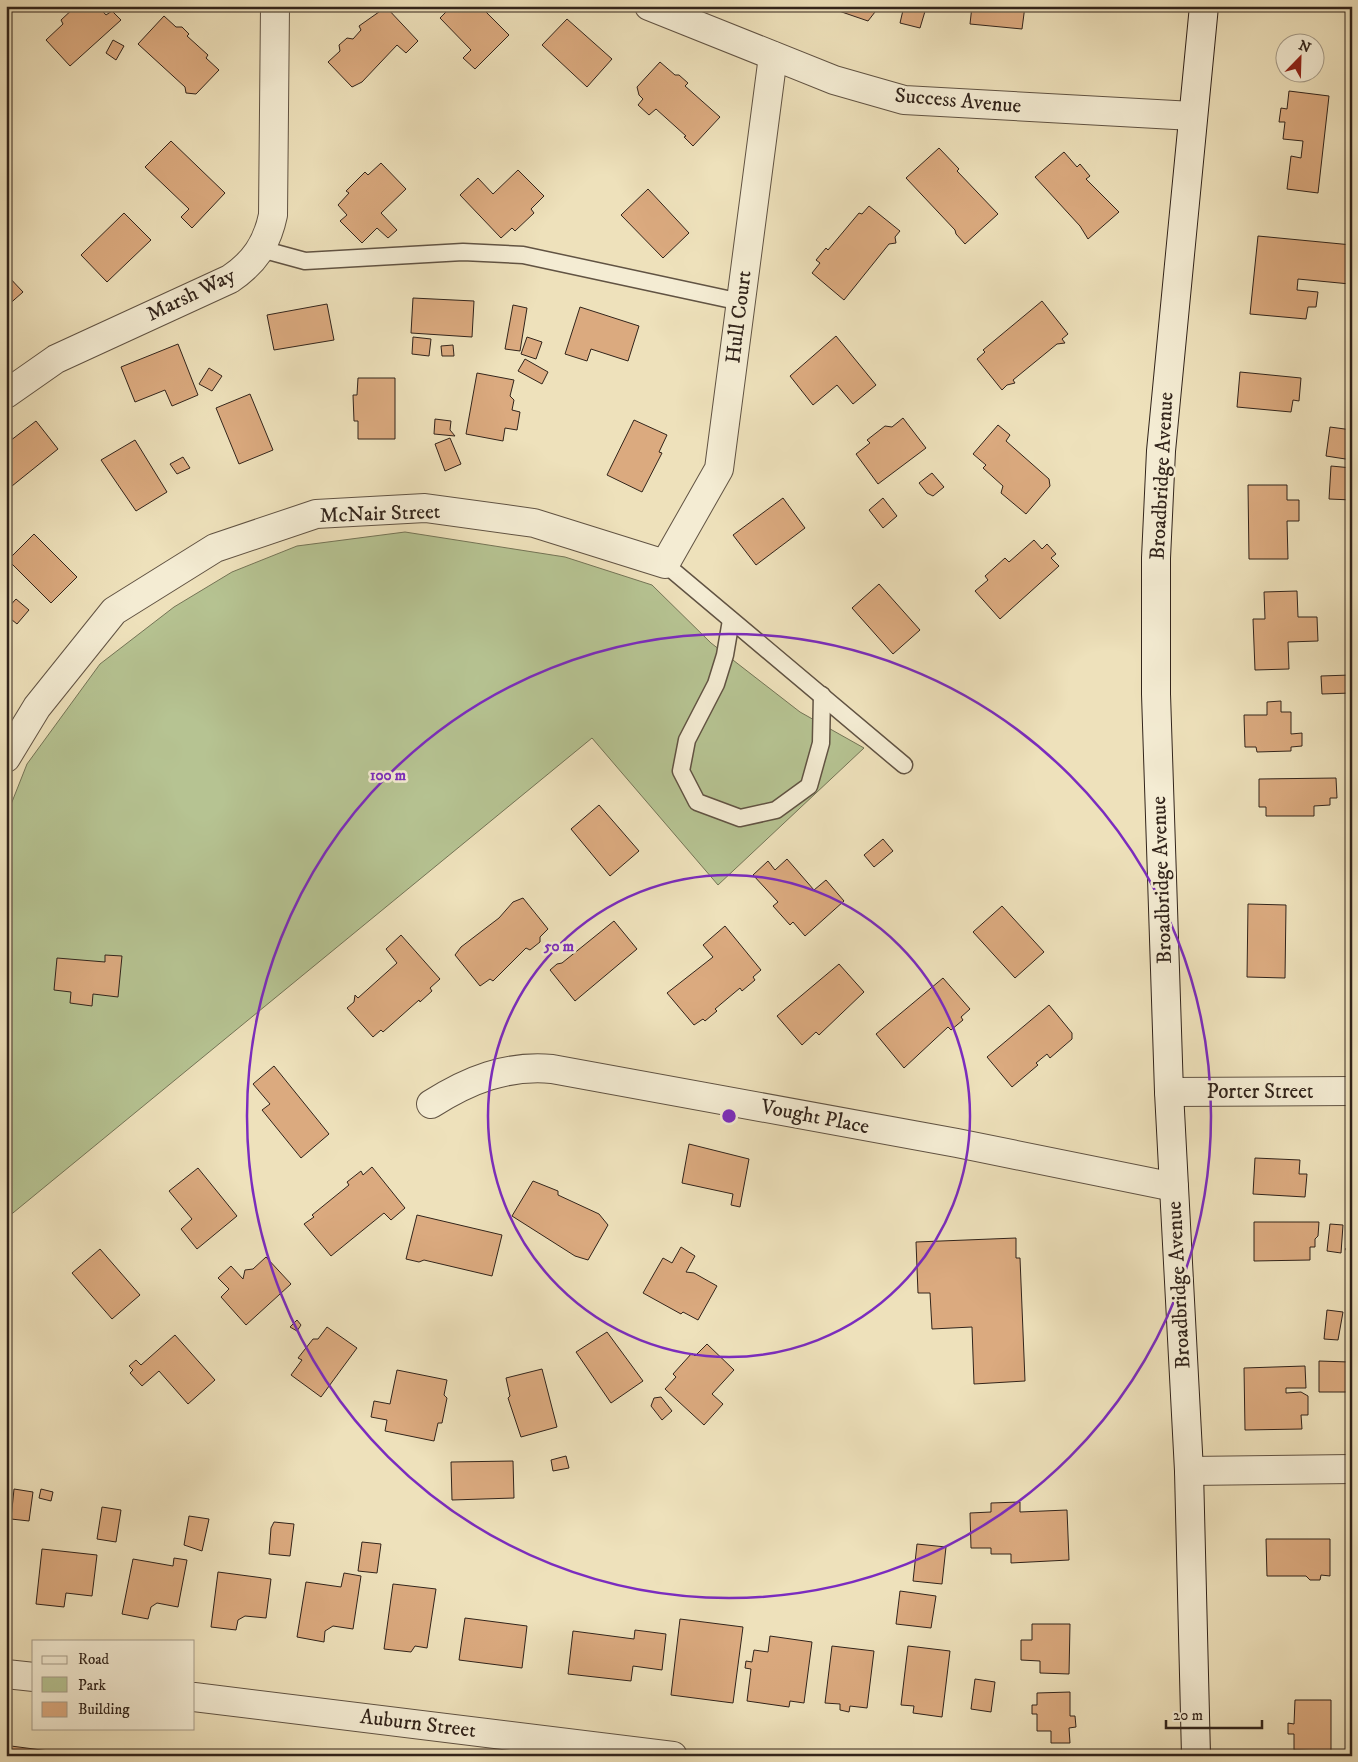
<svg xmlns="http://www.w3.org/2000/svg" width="1358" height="1762" viewBox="0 0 1358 1762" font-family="'IM FELL DW Pica',serif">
<rect width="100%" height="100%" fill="#eee1bb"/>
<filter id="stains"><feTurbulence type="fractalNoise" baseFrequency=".004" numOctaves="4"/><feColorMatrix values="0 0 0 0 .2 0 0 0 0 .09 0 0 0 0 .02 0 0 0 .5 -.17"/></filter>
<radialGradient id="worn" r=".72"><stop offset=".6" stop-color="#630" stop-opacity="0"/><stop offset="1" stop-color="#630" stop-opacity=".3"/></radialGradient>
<polygon fill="#b6c392" stroke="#747456" points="405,532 565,557 652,585 711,643 800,712 864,748 718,885 592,738 8,1217 6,1215 6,817 27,764 100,664 174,607 232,572 297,546"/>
<g fill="#dbaa7f" stroke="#32241b">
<polygon points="76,6 98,6 106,15 112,11 121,20 70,66 46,40 63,24 61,20"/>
<polygon points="452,6 480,6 509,35 475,69 463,58 471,50 440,18"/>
<polygon points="834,6 875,6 875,12 868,21 833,9"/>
<polygon points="904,6 926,8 920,28 900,23"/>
<polygon points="972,6 1025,6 1022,29 970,24"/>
<polygon points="386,7 418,41 406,53 397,45 362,82 352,87 328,62 340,51 339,45 347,38 353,39 361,30 359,26"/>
<polygon points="164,16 176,27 182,27 189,34 187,36 208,55 206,58 219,70 196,94 186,93 185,87 138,44"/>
<polygon points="567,19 612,59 587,87 542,45"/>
<polygon points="113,40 124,46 116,60 106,53"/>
<polygon points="660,62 675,75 679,75 688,83 685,86 720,117 693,146 684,137 686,136 656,109 649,115 638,105 643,99 639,95 637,87"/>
<polygon points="1289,91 1329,96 1318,193 1287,189 1291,156 1301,158 1303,141 1283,139 1285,122 1279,122 1281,108 1287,109"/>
<polygon points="171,141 225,193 192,228 181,217 189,209 145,167"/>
<polygon points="939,148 959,169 957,171 998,214 965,244 956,234 955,230 906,178"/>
<polygon points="1064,152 1077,167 1080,164 1090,176 1086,179 1119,212 1088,239 1080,226 1035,177"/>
<polygon points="381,163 406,189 381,213 397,230 388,238 377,228 362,243 340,221 347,215 338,205 349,193 346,191 365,172 368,175"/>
<polygon points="518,170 544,196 531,209 534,213 515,231 512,228 501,238 460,195 478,178 493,194"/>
<polygon points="648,189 689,233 663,258 621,215"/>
<polygon points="869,206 900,231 895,237 896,243 889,244 844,300 812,273 820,263 816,260 826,248 828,250 859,213 862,214"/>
<polygon points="124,213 151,240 107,282 81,255"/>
<polygon points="1258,236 1352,245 1350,284 1298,279 1297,290 1318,292 1316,307 1308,307 1306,319 1250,314"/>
<polygon points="6,274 23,292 6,307"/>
<polygon points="413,298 474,301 472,337 411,333"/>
<polygon points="1042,301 1068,334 1062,339 1065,343 1057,344 1013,380 1015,383 1007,385 1002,390 977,359 985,352 983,350"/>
<polygon points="327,304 334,340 274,350 267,315"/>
<polygon points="513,305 527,308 520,351 505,349"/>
<polygon points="580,307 639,326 628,361 591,349 587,361 565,354"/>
<polygon points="836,336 876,385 853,404 837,385 813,405 790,376"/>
<polygon points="413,337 431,339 429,356 412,354"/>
<polygon points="527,337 542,342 536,359 521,354"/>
<polygon points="178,344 198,395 172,406 165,390 135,402 121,367"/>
<polygon points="453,345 454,356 442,356 441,346"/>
<polygon points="525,359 548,372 542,384 518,371"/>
<polygon points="209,368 222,376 212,391 199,384"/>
<polygon points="1240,372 1301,378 1299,401 1293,400 1291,412 1237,407"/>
<polygon points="477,373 514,380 510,396 514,400 512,410 520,412 517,430 505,428 503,441 466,434"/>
<polygon points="358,378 395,378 395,439 358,439 358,421 354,421 353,395 357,395"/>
<polygon points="250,394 273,450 239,464 216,408"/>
<polygon points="903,418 926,448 878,484 856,454 870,443 867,440 885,426 892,427"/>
<polygon points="435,419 451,421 450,430 455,436 434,434"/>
<polygon points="634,420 667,435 659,452 662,453 642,492 607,475"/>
<polygon points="36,421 58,449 12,486 6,479 6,444"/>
<polygon points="998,425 1010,435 1006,441 1049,479 1050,486 1026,514 1001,493 1003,486 983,468 986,465 973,454"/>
<polygon points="1330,427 1352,430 1352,460 1326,456"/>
<polygon points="450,438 461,464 445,471 435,444"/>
<polygon points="135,440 167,492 136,511 101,460"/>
<polygon points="183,457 190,468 177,474 170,464"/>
<polygon points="1331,466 1352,468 1352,500 1329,499"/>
<polygon points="932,473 944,487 933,496 927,493 919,483"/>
<polygon points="1248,485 1287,485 1287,500 1299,500 1299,521 1287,521 1288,559 1249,559"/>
<polygon points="783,498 805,528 756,565 733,535"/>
<polygon points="883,498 897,516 883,528 869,510"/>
<polygon points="34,534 77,577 51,603 8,560"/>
<polygon points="1034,540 1042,549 1047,544 1056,554 1051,558 1059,566 1000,619 975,591 988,580 985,576 1005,558 1009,562"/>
<polygon points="879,584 920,630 893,654 852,608"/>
<polygon points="1297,591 1298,617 1317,617 1318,641 1288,642 1289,669 1255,670 1253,619 1265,619 1264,592"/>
<polygon points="16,599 29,610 17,624 6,615 6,610"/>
<polygon points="1350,675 1351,693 1322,694 1321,676"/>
<polygon points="1281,701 1281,712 1291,712 1291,734 1302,733 1302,746 1291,747 1291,751 1257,752 1256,747 1245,747 1244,715 1267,715 1267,702"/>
<polygon points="1336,778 1337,798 1330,798 1330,805 1314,806 1314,816 1266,816 1266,807 1259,807 1259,779"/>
<polygon points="599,805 639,851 610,876 571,829"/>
<polygon points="883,839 893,851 874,867 864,855"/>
<polygon points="787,859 814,890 826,880 844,901 805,936 793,922 790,925 773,906 778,902 753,875 768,861 775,870"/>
<polygon points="523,898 548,929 540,937 540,942 530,950 526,948 493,981 490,979 480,986 455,955 461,947 499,918 513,902"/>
<polygon points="1248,904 1286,905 1285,978 1247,977"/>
<polygon points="1002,906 1044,952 1015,978 973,932"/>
<polygon points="614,921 637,949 575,1001 550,970 557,964 562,963"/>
<polygon points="725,926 761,970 753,977 755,980 742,991 740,988 715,1009 717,1011 705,1021 703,1019 694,1025 667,993 713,957 703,945"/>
<polygon points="401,935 440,979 430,988 432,991 420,1002 419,1000 383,1032 381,1030 373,1037 347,1008 354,1002 355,995 358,998 397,963 386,949"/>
<polygon points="105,955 122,956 118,997 93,994 92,1006 70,1003 71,992 54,990 57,958 105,962"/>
<polygon points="839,964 864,992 819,1035 816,1032 802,1045 777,1016"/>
<polygon points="943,978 970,1009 961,1017 963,1020 951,1030 948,1027 904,1068 876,1034"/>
<polygon points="1049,1005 1072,1033 1072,1039 1050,1058 1047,1054 1036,1063 1038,1065 1012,1087 987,1057"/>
<polygon points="274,1066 329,1134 301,1158 262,1110 270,1104 253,1084"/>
<polygon points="689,1144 749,1159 740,1207 731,1205 733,1194 682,1183"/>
<polygon points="1255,1158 1300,1160 1299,1174 1307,1174 1305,1197 1253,1194"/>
<polygon points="372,1167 405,1208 391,1220 384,1213 331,1256 304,1224 314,1217 312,1215 349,1185 347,1182 361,1171 363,1175"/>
<polygon points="198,1168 237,1216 197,1249 181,1229 192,1219 169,1191"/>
<polygon points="533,1181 558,1191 558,1195 599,1214 608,1225 588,1260 575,1256 512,1216"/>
<polygon points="417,1215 502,1235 492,1276 424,1260 419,1262 406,1259"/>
<polygon points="1254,1222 1319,1222 1318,1236 1315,1239 1315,1247 1310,1247 1310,1260 1254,1261"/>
<polygon points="1330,1224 1343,1225 1341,1253 1327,1251"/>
<polygon points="1016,1238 1016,1258 1020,1258 1025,1381 974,1384 972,1327 932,1329 930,1293 918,1293 916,1242"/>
<polygon points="1352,1243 1352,1257 1345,1249"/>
<polygon points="681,1247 695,1256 686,1272 694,1273 717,1286 698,1320 683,1312 681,1314 643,1293 663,1258 672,1263"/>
<polygon points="100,1249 140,1295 112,1319 72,1273"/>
<polygon points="266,1257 291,1284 246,1325 221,1297 229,1289 218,1278 231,1266 243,1279 245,1270 253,1269"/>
<polygon points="1327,1310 1343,1312 1338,1340 1324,1339"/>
<polygon points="297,1320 301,1325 297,1331 290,1327"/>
<polygon points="327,1327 357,1348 321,1397 291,1375 302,1360 298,1358 313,1339 318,1339"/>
<polygon points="607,1332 643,1381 611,1403 576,1352"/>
<polygon points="175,1335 215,1380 188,1404 159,1371 142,1386 130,1373 133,1370 129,1366 136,1360 141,1365"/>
<polygon points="707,1344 734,1370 712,1394 723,1404 704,1425 665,1389 676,1377 673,1374 692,1353 695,1356"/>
<polygon points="1319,1361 1349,1362 1348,1389 1346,1392 1319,1392"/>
<polygon points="1305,1366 1306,1388 1286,1388 1286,1393 1301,1392 1308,1396 1308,1415 1301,1415 1302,1429 1245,1430 1244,1368"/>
<polygon points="542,1369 557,1427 521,1437 508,1398 510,1396 506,1378"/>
<polygon points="397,1370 447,1380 444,1395 447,1398 442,1423 438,1423 434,1441 385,1431 387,1420 371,1417 374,1401 390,1404"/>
<polygon points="661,1397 672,1411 662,1420 651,1406 654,1398"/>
<polygon points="6,1427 10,1428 6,1445"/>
<polygon points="566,1456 569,1468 553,1471 551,1460"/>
<polygon points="513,1461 514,1498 452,1500 451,1462"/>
<polygon points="14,1489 33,1492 29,1521 11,1519"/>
<polygon points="41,1489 53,1492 51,1501 39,1498"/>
<polygon points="1020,1502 1020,1512 1067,1510 1069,1560 1011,1563 1011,1554 991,1554 991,1548 971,1548 970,1513 991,1512 991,1503"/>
<polygon points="102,1507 121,1510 116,1542 97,1539"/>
<polygon points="189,1516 209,1519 202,1551 184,1545"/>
<polygon points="274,1522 294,1524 290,1556 269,1554 271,1528"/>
<polygon points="1266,1539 1330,1539 1330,1576 1321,1575 1320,1580 1310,1580 1306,1576 1267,1576"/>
<polygon points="362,1542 381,1544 377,1573 358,1571"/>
<polygon points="917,1544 946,1547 942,1584 913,1581"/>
<polygon points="6,1545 10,1545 6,1571"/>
<polygon points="42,1549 97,1555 92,1596 66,1593 64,1607 36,1604"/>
<polygon points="174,1558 187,1560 178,1607 157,1603 151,1607 148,1619 122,1614 133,1559 173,1566"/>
<polygon points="218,1572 271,1579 266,1618 245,1616 238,1620 236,1630 211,1627"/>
<polygon points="344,1573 361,1576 353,1629 333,1626 325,1631 324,1642 297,1637 306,1582 341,1587"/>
<polygon points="393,1584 436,1589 427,1648 415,1646 411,1652 384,1649"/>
<polygon points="900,1591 936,1596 931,1628 896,1624"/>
<polygon points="465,1618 527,1626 522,1668 459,1660"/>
<polygon points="680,1619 743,1627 733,1703 671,1695"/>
<polygon points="1032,1624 1070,1624 1069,1674 1040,1673 1040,1661 1021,1660 1021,1640 1032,1640"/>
<polygon points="635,1630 666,1634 662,1670 633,1666 631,1681 568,1674 573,1631 634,1639"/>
<polygon points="770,1636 812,1642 804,1703 790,1701 789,1707 747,1701 751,1669 745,1668 746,1661 752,1662 754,1650 768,1652"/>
<polygon points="832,1646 874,1651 867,1708 850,1706 849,1712 840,1710 840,1704 825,1703"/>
<polygon points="908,1646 950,1651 942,1717 913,1713 914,1706 901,1705"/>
<polygon points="975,1679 995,1682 991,1712 971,1709"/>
<polygon points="1070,1692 1070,1716 1075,1716 1076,1727 1069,1728 1070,1743 1051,1743 1051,1731 1037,1731 1037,1714 1032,1714 1032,1705 1037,1705 1037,1693"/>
<polygon points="1295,1700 1331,1700 1331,1751 1294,1750 1294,1734 1288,1734 1288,1723 1294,1724"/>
<polygon points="11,1746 72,1754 72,1756 9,1756"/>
</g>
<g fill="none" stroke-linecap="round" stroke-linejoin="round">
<defs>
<g id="service">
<polyline points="261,249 305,261 463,252 523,255 741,302"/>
<polyline points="665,564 904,765"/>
<polyline points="731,620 725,655 716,684 687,740 681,771 697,802 740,818 776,810 809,786 821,743 822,695"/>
</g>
<g id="minor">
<path d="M6 394 56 359 230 279C254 263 267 244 273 215L275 6"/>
<polyline points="6,758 37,707 114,611 215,548 316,514 425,508 534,523 665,564 719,469 773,56"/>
<polyline points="1169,1092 1352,1091"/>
<path d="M431 1104C469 1080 506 1065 552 1069L957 1143 1174 1187"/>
<polyline points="1189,1471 1352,1469"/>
<polyline points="6,1674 34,1677"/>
<polyline points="194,1697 673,1756"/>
</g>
<polyline id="tertiary" points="649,6 834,80 904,100 1193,116"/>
<polyline id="secondary" points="1196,1756 1189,1471 1169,1092 1156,694 1156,558 1161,451 1204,6"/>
</defs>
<use href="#service" stroke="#615343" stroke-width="19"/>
<use href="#minor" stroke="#615343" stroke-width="30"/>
<use href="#tertiary" stroke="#615343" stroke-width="30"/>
<use href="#secondary" stroke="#32241b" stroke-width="30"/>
<use href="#service" stroke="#f4ecd3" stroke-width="16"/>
<use href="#minor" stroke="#f4ecd3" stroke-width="28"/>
<use href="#tertiary" stroke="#f4ecd3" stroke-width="28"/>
<use href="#secondary" stroke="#f4ecd3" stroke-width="28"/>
</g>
<g fill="none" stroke="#7b2cbf" stroke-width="2.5">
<circle cx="729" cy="1116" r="241"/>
<circle cx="729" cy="1116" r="482"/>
</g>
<g text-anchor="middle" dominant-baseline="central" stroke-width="5" stroke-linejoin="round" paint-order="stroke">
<g font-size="21" fill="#32241b" stroke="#f4ecd3">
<text transform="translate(958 101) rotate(5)">Success Avenue</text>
<text transform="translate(191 295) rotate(-26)">Marsh Way</text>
<text transform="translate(739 317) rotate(-83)">Hull Court</text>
<text transform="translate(1162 476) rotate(-87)">Broadbridge Avenue</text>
<text transform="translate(380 514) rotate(-2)">McNair Street</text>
<text transform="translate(1162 880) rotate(-92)">Broadbridge Avenue</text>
<text x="1260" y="1092">Porter Street</text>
<text transform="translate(815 1117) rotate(11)">Vought Place</text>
<text transform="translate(1179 1285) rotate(-93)">Broadbridge Avenue</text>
<text transform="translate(418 1724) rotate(7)">Auburn Street</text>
</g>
</g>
<circle cx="729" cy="1116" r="8" fill="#7b2cbf" stroke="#f4ecd3" stroke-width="2.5"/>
<g font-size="15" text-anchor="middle" font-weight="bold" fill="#7b2cbf" stroke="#f4ecd3" stroke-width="5" stroke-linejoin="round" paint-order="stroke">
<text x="388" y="780">100 m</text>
<text x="559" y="951">50 m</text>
</g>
<rect width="1358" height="1762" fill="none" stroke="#eee1bb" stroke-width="25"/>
<rect x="8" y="8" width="1343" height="1747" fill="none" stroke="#32241b" stroke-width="2.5"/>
<rect x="12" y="12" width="1333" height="1737" fill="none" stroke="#32241b"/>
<rect x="32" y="1640" width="162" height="90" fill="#f4ecd3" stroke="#a69c89"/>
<rect x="42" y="1656" width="25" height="8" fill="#f4ecd3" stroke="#a69c89"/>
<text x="78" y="1664" font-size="15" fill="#32241b">Road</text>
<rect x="42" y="1677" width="25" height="15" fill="#b6c392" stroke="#a69c89"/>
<text x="78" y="1690" font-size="15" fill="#32241b">Park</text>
<rect x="42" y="1702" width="25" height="15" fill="#dbaa7f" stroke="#a69c89"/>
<text x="78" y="1714" font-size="15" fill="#32241b">Building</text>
<g transform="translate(1300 58) rotate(23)"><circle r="24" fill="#f4ecd3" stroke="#a69c89"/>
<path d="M0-4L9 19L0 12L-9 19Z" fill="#8f2418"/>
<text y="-8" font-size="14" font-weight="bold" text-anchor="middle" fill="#32241b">N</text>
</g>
<path d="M1166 1720v8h96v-8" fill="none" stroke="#32241b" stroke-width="2.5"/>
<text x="1173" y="1720" font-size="15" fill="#32241b" stroke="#f4ecd3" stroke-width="4" paint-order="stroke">20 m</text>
<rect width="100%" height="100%" filter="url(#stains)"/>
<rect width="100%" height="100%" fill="url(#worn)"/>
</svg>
